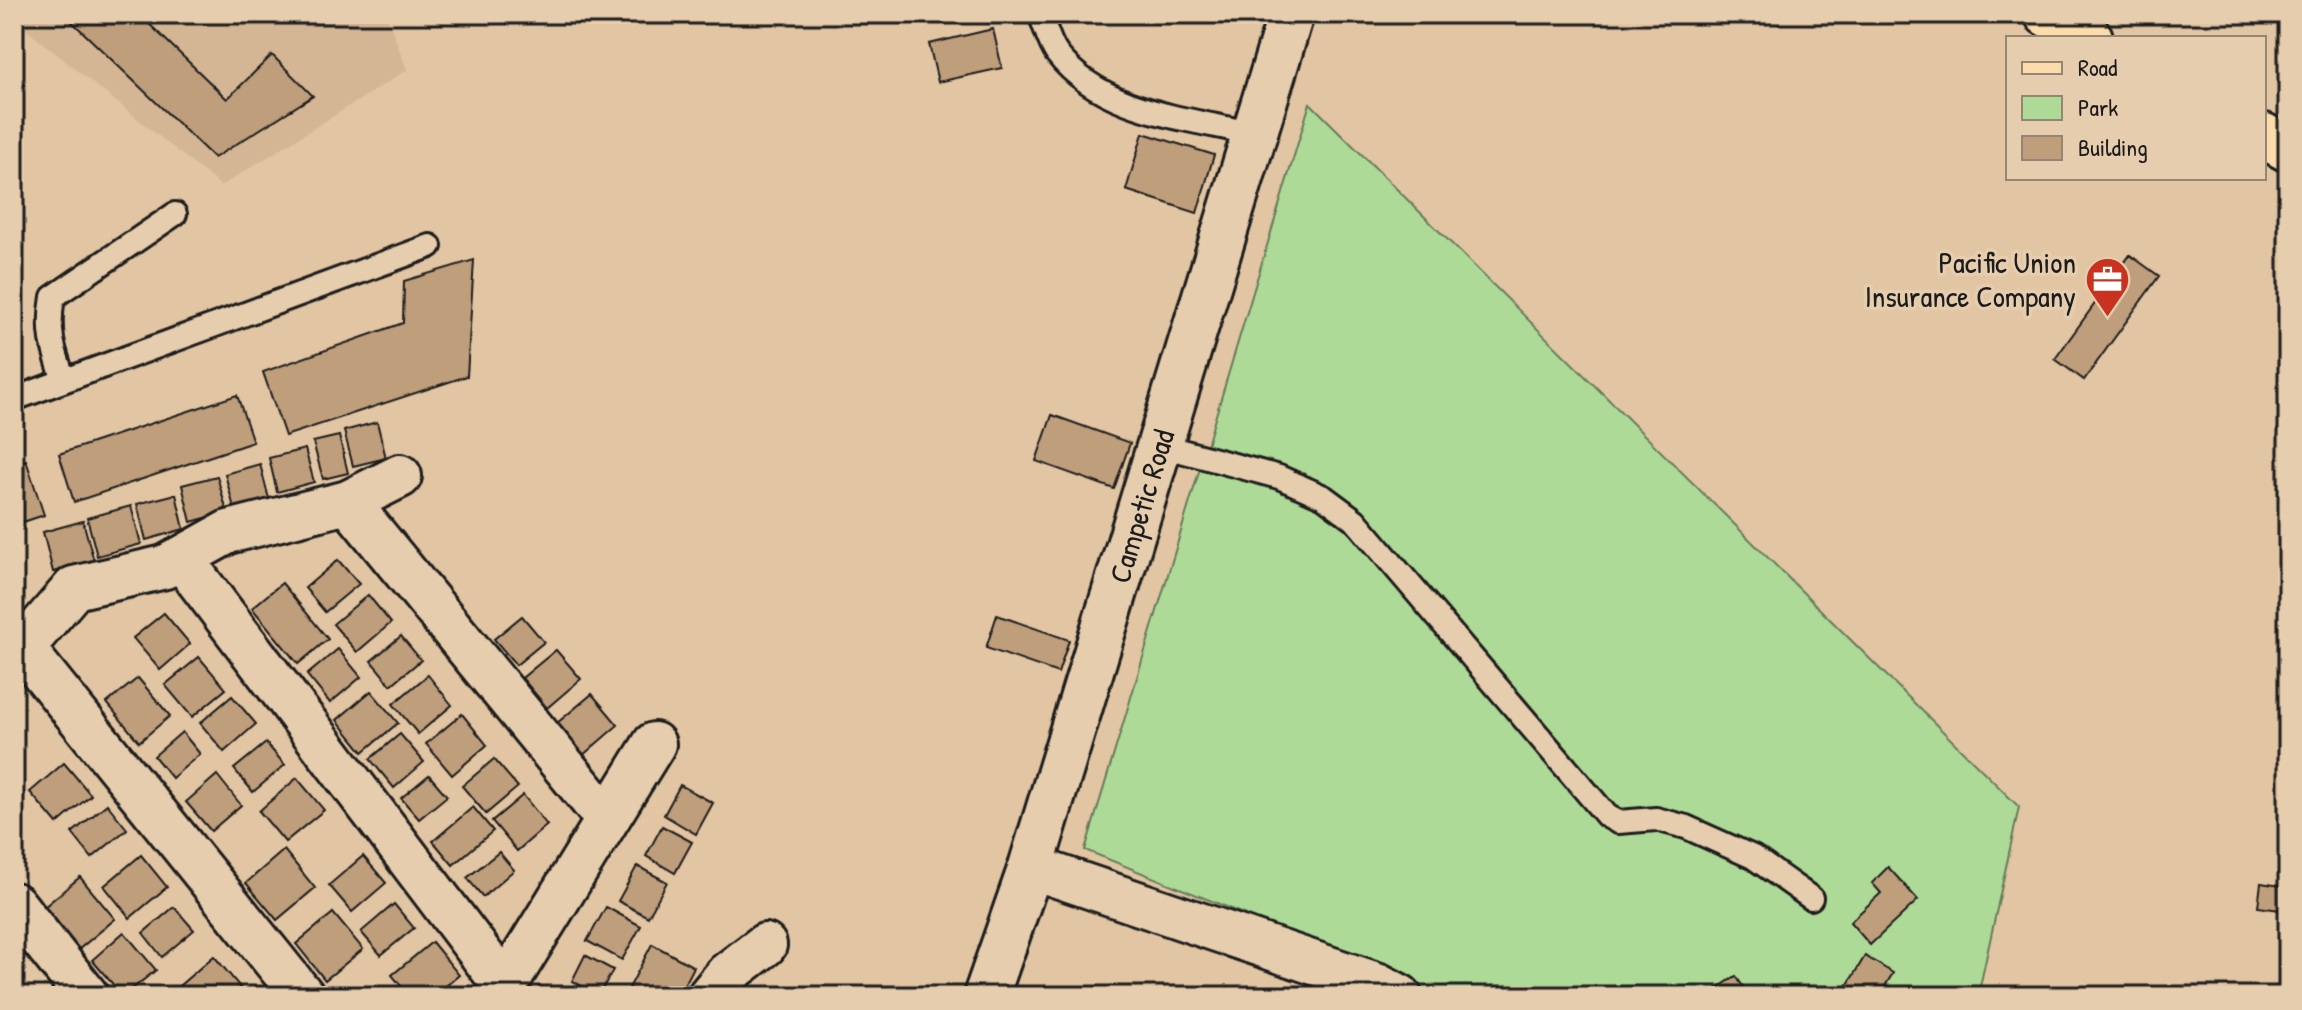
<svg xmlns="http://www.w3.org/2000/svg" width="2302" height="1010" viewBox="0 0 2302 1010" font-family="'Patrick Hand',sans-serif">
<rect width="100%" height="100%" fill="#e2c5a3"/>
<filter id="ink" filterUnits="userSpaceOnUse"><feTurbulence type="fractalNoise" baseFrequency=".0125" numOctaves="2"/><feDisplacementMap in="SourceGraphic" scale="16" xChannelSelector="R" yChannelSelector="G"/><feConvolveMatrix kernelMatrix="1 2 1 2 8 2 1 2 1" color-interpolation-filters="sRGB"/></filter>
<g filter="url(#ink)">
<polygon fill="#d4b695" points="14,14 386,14 407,70 221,186 14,20"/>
<polygon fill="#aeda98" stroke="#657b5a" stroke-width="2" points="1310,103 2019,807 1978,996 1424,996 1381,969 1085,850"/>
<g fill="#bf9e7b" stroke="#1c1c1c" stroke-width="2">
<polygon points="64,14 139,14 227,99 272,55 313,96 214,158"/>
<polygon points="993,29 1002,68 938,82 929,44"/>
<polygon points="1143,133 1214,155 1197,213 1126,190"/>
<polygon points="2130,255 2159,276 2084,380 2055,359"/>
<polygon points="474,260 467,376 285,436 263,372 403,323 404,281"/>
<polygon points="237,395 253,442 74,502 59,454"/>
<polygon points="1052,415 1130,443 1114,489 1036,461"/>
<polygon points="377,422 386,458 353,466 344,431"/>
<polygon points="339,436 348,473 323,479 313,442"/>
<polygon points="305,449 314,482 277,492 269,458"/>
<polygon points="26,460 44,515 14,525 14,464"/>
<polygon points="260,464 269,499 234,508 225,474"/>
<polygon points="217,476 227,512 191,522 182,485"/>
<polygon points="176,494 184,529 146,540 137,504"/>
<polygon points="131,506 141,544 97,556 87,518"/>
<polygon points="83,521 94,561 53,572 43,532"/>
<polygon points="338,560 359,584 325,612 305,588"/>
<polygon points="282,583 328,639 298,664 252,608"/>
<polygon points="368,595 391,623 357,652 333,624"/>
<polygon points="164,613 190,644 160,670 133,638"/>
<polygon points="997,615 1069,640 1058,673 986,648"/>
<polygon points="522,616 544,642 516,665 494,639"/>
<polygon points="401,636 421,660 391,685 371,661"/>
<polygon points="338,649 361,677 330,703 307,675"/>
<polygon points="556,650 581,679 547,708 522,678"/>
<polygon points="199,657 226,689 192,717 165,685"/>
<polygon points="428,675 452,705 418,734 393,704"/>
<polygon points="138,678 170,716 139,742 107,703"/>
<polygon points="371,691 398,723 363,752 337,720"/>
<polygon points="592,694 618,725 582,756 556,724"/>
<polygon points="232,696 256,724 224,752 200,723"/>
<polygon points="462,714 487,745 452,775 426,744"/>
<polygon points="182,732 200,754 172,778 154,756"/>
<polygon points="400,734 424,762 394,788 370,759"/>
<polygon points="266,743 285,765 253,792 234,769"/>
<polygon points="494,759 518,787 486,814 462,786"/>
<polygon points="64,763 91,795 57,824 30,792"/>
<polygon points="217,775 241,805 211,831 186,802"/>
<polygon points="429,775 447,796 419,819 401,798"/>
<polygon points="297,778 324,810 285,842 259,811"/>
<polygon points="680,785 713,803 696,834 664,815"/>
<polygon points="523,795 547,825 517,851 492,821"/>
<polygon points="107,804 127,829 92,858 72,833"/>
<polygon points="473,807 493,831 453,865 433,841"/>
<polygon points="662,826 692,842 675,873 646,856"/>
<polygon points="284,850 315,888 277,920 246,883"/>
<polygon points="499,852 514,870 483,897 467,878"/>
<polygon points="141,855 167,887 130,918 104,886"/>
<polygon points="363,856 386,883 352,912 329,885"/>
<polygon points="637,866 667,882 648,917 618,901"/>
<polygon points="1888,867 1918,900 1870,945 1850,922 1881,893 1872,883"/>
<polygon points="80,877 115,919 78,950 43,908"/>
<polygon points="2261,883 2288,887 2288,911 2258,907"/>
<polygon points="394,904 414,928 381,955 361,932"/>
<polygon points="174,907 194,930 162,957 143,933"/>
<polygon points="606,907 641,926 622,960 587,941"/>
<polygon points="333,913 363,949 325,980 296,944"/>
<polygon points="124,932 156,970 123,996 92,960"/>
<polygon points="432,942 459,975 434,996 409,996 392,975"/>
<polygon points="652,944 694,967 679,996 625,996"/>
<polygon points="585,955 613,970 599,995 572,981"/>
<polygon points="214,956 240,987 229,996 187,996 179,986"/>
<polygon points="1865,956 1893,973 1879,996 1841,996"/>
<polygon points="1736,976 1749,996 1719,996 1715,990"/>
</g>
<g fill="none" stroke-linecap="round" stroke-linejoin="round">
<defs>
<g id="lane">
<path d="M1040 14C1045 26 1049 43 1057 54 1102 112 1187 118 1254 134"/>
<path d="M64 380C53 349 47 331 53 297L175 214"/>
<polyline points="14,399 430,246"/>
<polyline points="1159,445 1279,477 1324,497 1355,520 1607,816 1618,822 1656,819 1686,827 1753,857 1811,898"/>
</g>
<g id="street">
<polyline points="348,502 607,819"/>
<polyline points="181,558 505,986"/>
<polyline points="23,648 303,996"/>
<polyline points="14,658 74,588 165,567 228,532 348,502 400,476"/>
<polyline points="1031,867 1379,985 1400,996"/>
<polyline points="14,904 87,996"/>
<polyline points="499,996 654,744"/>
<polyline points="709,996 727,974 765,945"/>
</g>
<g id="secondary">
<path id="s1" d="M986 996 1031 867 1291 14"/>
</g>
<g id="primary">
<polyline points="2047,14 2090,38"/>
<polyline points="2264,136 2288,149"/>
</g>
</defs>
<use href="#lane" stroke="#1c1c1c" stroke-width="28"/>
<use href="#street" stroke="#1c1c1c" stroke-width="48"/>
<use href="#secondary" stroke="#1c1c1c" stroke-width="50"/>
<use href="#primary" stroke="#1c1c1c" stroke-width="50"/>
<use href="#lane" stroke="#e6cdae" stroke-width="22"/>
<use href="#street" stroke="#e6cdae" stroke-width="42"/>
<use href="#secondary" stroke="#e6cdae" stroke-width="44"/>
<use href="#primary" stroke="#fddcac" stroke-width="44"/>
</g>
</g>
<defs>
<symbol id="office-pin" viewBox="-11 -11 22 30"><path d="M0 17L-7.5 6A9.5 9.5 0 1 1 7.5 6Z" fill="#c8321e" stroke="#e6cdae"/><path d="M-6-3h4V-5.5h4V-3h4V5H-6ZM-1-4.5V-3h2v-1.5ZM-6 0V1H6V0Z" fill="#fff"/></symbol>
</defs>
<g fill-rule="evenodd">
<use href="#office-pin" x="2082" y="254" width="51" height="69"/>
</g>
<g text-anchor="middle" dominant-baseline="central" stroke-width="7" stroke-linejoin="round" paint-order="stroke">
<g font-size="30" fill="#1c1c1c" stroke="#e6cdae" text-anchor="end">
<text x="2076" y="262">Pacific Union<tspan x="2076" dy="34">Insurance Company</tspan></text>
</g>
<g font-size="30" fill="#1c1c1c" stroke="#e6cdae">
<text stroke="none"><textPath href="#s1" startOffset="514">Campetic Road</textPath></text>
</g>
</g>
<rect width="2302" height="1010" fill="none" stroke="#e6cdae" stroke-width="48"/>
<rect x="24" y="24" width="2254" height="962" fill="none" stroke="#1c1c1c" stroke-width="3" filter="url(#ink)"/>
<rect x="2006" y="36" width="260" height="144" fill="#e6cdae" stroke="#958674" stroke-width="2"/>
<rect x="2022" y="62" width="40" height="12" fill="#fddcac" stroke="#958674" stroke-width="2"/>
<text x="2078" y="76" font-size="24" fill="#1c1c1c">Road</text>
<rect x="2022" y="96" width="40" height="24" fill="#aeda98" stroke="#958674" stroke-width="2"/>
<text x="2078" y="116" font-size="24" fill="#1c1c1c">Park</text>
<rect x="2022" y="136" width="40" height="24" fill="#bf9e7b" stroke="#958674" stroke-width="2"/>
<text x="2078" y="156" font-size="24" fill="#1c1c1c">Building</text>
</svg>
